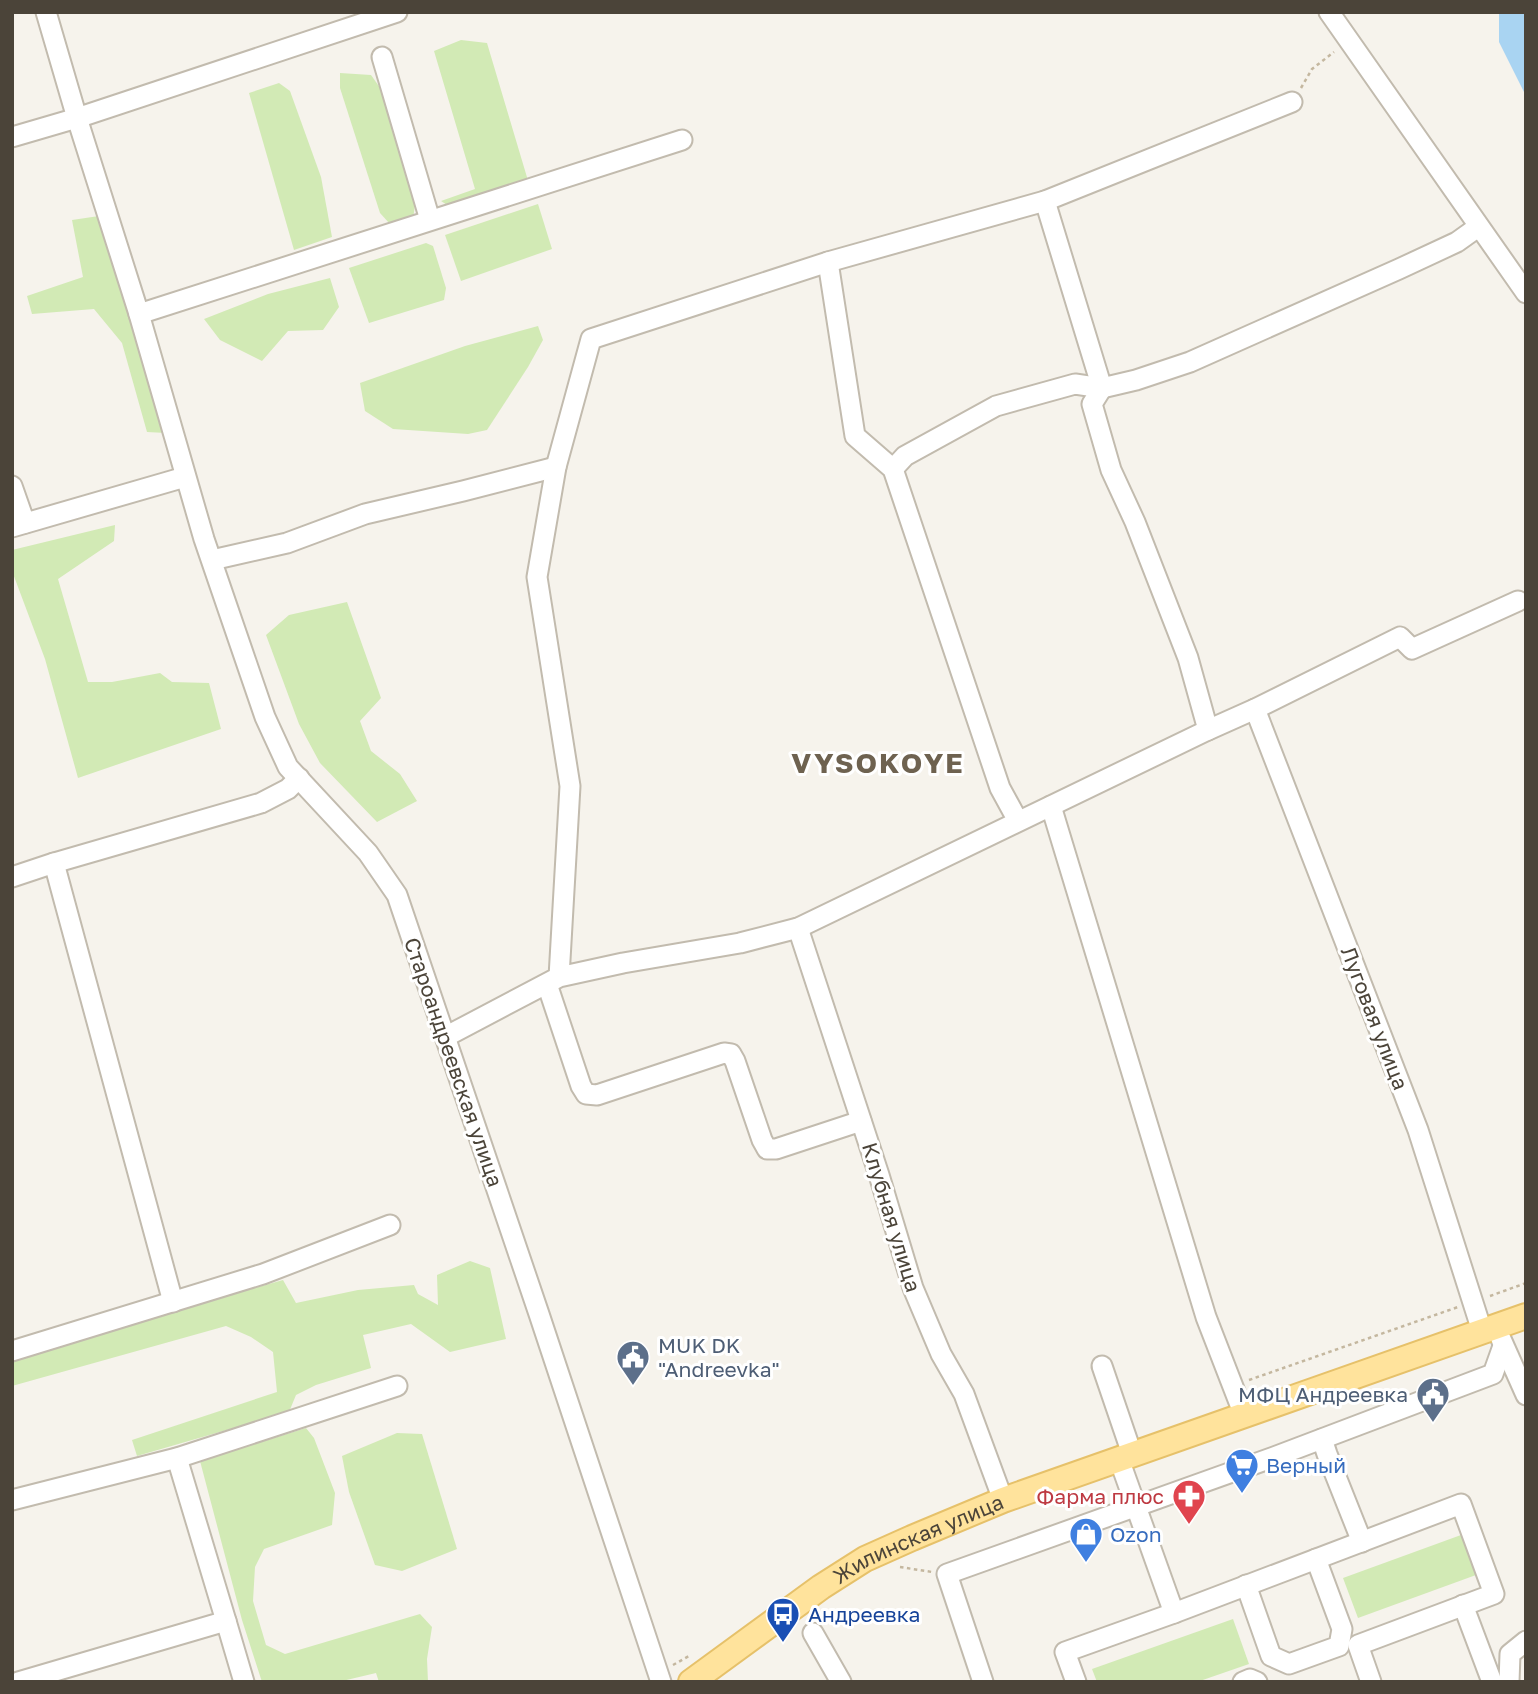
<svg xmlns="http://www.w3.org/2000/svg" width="1538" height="1694" viewBox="0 0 1538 1694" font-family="'Golos Text',sans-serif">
<rect width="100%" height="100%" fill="#f6f3ec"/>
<g fill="#d2eab5">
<polygon points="461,40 487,43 529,184 464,216 441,201 475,189 434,51"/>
<polygon points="340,73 371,75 388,99 416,198 413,219 390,224 380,213 340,88"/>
<polygon points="279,83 290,91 321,177 332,237 294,250 249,93"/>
<polygon points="538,204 552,249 461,281 445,235"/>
<polygon points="99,216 166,433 147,432 122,343 94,309 32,314 27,296 83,277 72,220"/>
<polygon points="426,243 433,246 446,288 444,300 369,323 349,268"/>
<polygon points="330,278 339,307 323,330 288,331 262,361 220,340 204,319 268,294"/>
<polygon points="538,326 543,340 528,367 487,430 468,434 393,429 365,411 360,383 465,346"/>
<polygon points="115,525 114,541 58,579 88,682 112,682 160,673 172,682 209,683 221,729 78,778 45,659 12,571 12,550"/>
<polygon points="347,602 381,698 360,721 371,751 400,774 417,801 377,822 320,763 299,724 266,635 289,615"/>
<polygon points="470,1261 490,1268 506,1339 450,1352 411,1324 363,1335 371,1368 316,1385 296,1395 289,1412 137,1456 132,1440 277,1392 273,1352 251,1337 226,1326 12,1386 12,1357 283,1280 296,1303 358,1290 414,1285 418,1294 438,1305 437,1275"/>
<polygon points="306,1428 314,1438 335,1493 332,1525 264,1549 255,1567 253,1601 266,1645 285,1654 420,1614 432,1627 427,1659 428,1682 379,1682 376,1673 338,1682 262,1682 242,1620 200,1461"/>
<polygon points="397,1433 422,1434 457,1549 402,1571 375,1565 349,1492 342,1456"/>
<polygon points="1461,1535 1476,1575 1358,1618 1343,1578"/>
<polygon points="1233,1619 1249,1664 1197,1682 1097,1682 1092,1669"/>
</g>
<polygon fill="#a9d4f2" points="1499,12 1526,12 1526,96 1499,42"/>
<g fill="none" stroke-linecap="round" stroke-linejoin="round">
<defs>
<g id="minor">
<polyline points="46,12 77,118 139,314 204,539 265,717 288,767 368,853 397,895 539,1314 661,1682"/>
<polyline points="1329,12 1526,293"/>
<polyline points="382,57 430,220"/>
<polyline points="12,137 77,118 397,12"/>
<polyline points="1045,201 1292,102"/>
<polyline points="828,262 855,436 893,469 1000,788 1018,821"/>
<polyline points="139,314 682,140"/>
<polyline points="893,469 905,456 996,406 1075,384 1102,388 1136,380 1190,362 1399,269 1457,242 1478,227"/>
<polyline points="12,486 25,523"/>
<polyline points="12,527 185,477"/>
<polyline points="212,560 287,543 365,514 463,491 556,467"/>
<polyline points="1255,709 1418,1130 1482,1331"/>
<polyline points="1208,730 1255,709 1400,637 1412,649 1518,601"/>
<polyline points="1051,806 1206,1317 1244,1415"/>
<polyline points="54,863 173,1302"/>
<polyline points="12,877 54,863 261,803 288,789 299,778"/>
<polyline points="798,928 879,1175 913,1288 941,1354 964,1394 1003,1500"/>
<polyline points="547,984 581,1086 586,1094 597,1095 724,1053 731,1054 735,1061 762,1140 767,1149 776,1149 861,1121"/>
<polyline points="445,1037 559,977 623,963 740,943 798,928 1208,730 1188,658 1135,522 1111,470 1092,404 1102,388 1045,201 828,262 591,339 556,467 537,577 570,786 559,977"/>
<polyline points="1501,1339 1526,1395"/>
<polyline points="12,1351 263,1274 390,1225"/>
<polyline points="1102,1366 1132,1454"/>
<polyline points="1322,1439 1327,1454 1362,1542"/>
<polyline points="1119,1459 1174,1613"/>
<polyline points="12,1500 177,1458 397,1386"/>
<polyline points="1246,1585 1271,1656 1289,1664 1339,1646 1342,1629 1316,1559"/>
<polyline points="1463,1605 1492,1682"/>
<polyline points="226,1621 244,1682"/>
<polyline points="813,1633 841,1682"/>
<polyline points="18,1682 226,1621 177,1458"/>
<polyline points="983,1682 947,1574 1274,1457 1493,1374 1503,1346"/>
<polyline points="1076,1682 1065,1652 1174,1613 1461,1504 1494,1594 1358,1645 1371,1682"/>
<polyline points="1243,1682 1250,1679 1257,1682"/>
<polyline points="1509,1682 1510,1654 1526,1641"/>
</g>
<g id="major">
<path id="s1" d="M691 1682 821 1587 865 1559 912 1538 1003 1500 1526 1316"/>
</g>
</defs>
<use href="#minor" stroke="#c2bbae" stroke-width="23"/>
<use href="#major" stroke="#e6c16a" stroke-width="28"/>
<g stroke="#c4b79f" stroke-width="2.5" stroke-dasharray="3.5 3.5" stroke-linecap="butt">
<polyline points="1301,88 1312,69 1334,52"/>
<polyline points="1490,1296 1526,1283"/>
<polyline points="1249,1380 1458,1307"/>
<polyline points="900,1567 932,1572"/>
<polyline points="673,1665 689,1656"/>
</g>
<use href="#minor" stroke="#fff" stroke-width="19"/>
<use href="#major" stroke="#ffe39c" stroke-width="24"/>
</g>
<defs>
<symbol id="civic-pin" viewBox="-11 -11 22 30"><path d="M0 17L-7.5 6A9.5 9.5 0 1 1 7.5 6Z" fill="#5c6f8a" stroke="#fff"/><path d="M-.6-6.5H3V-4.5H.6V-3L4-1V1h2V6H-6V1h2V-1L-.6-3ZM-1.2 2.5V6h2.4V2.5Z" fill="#fff"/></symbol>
<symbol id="supermarket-pin" viewBox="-11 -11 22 30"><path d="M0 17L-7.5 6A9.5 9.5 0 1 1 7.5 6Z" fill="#3f7fe0" stroke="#fff"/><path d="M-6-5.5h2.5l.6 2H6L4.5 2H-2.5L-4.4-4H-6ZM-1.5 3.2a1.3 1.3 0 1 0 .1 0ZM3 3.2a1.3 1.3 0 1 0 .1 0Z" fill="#fff"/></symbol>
<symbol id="pharmacy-pin" viewBox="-11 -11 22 30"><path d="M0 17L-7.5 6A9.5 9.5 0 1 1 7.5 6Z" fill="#e0444e" stroke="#fff"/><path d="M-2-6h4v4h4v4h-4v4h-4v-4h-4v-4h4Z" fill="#fff"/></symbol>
<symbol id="shop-pin" viewBox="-11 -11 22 30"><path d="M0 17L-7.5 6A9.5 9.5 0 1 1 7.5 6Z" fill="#3f7fe0" stroke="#fff"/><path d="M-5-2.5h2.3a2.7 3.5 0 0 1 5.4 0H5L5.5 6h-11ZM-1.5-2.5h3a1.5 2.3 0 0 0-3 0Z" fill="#fff"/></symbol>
<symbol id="bus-pin" viewBox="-11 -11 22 30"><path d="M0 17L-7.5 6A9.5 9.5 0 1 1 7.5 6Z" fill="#1a4fb4" stroke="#fff"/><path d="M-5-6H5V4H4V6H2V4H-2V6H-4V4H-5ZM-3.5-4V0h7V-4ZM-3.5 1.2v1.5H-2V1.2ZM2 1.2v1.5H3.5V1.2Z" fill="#fff"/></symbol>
</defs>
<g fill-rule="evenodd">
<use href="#civic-pin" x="614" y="1338" width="38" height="52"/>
<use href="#civic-pin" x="1414" y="1375" width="38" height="52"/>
<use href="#supermarket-pin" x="1223" y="1446" width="38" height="52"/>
<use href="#pharmacy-pin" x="1170" y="1477" width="38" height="52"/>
<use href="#shop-pin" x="1067" y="1515" width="38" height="52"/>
<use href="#bus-pin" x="764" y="1595" width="38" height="52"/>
</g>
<g text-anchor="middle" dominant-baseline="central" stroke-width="6" stroke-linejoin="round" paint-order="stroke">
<g font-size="21" fill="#4b4439" stroke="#fff">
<text transform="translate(1375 1018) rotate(69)">Луговая улица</text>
<text transform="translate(454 1062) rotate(71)">Староандреевская улица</text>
<text transform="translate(892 1217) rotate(73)">Клубная улица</text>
<text stroke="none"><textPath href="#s1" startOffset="270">Жилинская улица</textPath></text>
</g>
<g font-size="21" fill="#4e5e75" stroke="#fff" text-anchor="start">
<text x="658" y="1345">MUK DK<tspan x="658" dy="24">"Andreevka"</tspan></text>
<text x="1408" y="1394" text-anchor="end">МФЦ Андреевка</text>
</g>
<g font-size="21" fill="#366cbe" stroke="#fff" text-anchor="start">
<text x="1266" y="1465">Верный</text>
<text x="1110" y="1534">Ozon</text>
</g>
<g font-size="21" fill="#be3a42" stroke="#fff" text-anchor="end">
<text x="1164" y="1496">Фарма плюс</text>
</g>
<g font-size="21" fill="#164399" stroke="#fff" text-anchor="start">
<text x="808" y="1614">Андреевка</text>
</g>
<g font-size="28" font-weight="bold" letter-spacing="2" fill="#6e6250" stroke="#fff">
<text x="878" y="762">VYSOKOYE</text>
</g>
</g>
<rect width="1538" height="1694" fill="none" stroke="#4b4439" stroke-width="28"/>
</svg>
